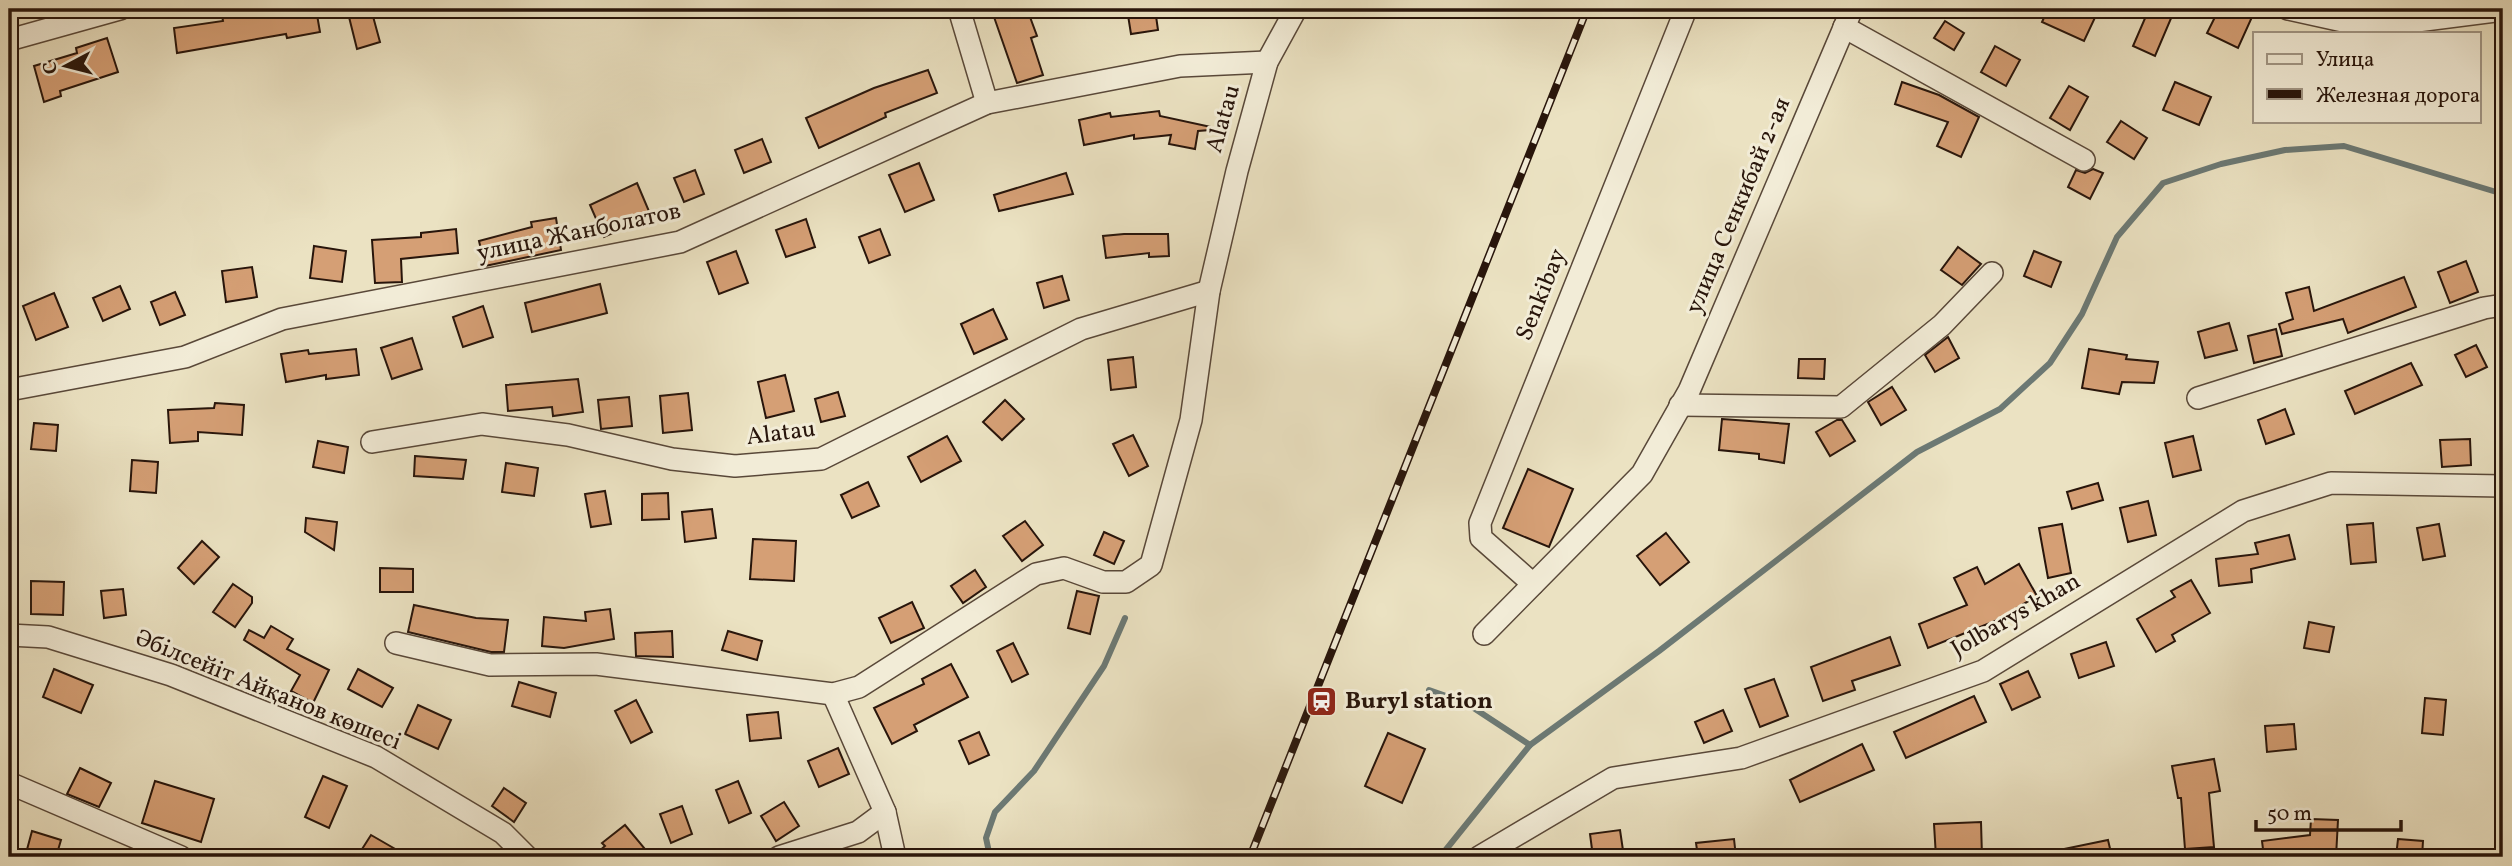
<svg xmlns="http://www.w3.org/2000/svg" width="2512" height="866" viewBox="0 0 2512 866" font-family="Vollkorn,serif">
<rect width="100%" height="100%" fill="#ebe2c2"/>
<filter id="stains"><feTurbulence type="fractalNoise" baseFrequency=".00286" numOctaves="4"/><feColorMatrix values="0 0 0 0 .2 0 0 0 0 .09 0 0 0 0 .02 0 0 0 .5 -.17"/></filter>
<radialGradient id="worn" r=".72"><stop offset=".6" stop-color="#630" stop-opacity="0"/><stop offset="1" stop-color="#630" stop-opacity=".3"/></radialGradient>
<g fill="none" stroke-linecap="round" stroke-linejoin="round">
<g stroke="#6c7974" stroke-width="6">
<polyline points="1429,690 1466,703 1530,745"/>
<polyline points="990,857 986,838 995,812 1034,771 1104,666 1125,618"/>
<polyline points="1440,857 1530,745 1659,651 1917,452 2000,409 2050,363 2082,314 2117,237 2163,183 2221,164 2285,150 2344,146 2503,194"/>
</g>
</g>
<g fill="#d59f75" stroke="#28150b" stroke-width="2">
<polygon points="221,9 316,9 320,32 287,38 286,34 177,53 174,28 223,21"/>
<polygon points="347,9 371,9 380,42 357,49"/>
<polygon points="1018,9 1027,9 1037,36 1031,38 1043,75 1017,83 994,17"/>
<polygon points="1127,9 1155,9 1158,30 1131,34"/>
<polygon points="2048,9 2099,9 2084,41 2042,22"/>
<polygon points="2149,9 2175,9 2155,56 2133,46"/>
<polygon points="2219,9 2235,9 2252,17 2238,48 2207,33"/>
<polygon points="1945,21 1964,33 1954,50 1934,38"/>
<polygon points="107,38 118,72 60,91 61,96 44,102 34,66 77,53 76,48"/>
<polygon points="1995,46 2020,60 2006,86 1981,72"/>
<polygon points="928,70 937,93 885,113 886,117 819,148 806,118 874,88"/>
<polygon points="1902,82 1939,95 1979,117 1961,157 1937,146 1948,122 1895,104"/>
<polygon points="2175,82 2211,97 2199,125 2163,110"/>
<polygon points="2069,86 2088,97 2070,130 2050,118"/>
<polygon points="1159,111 1160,116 1211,127 1210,130 1198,131 1195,149 1169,144 1171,135 1134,139 1134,135 1084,145 1079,120 1110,113 1111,117"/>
<polygon points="2121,121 2147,138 2134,159 2107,142"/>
<polygon points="762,139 771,162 744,173 735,150"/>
<polygon points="919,163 934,200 905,212 889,175"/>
<polygon points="2093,169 2103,173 2090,199 2068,187 2076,170 2085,173"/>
<polygon points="695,170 704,194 684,202 674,178"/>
<polygon points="1066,173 1073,194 999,211 994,195"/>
<polygon points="637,183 651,216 604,237 590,205"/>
<polygon points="556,218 561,250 485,266 479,241 532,227 531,222"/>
<polygon points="806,219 815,247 786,257 776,230"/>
<polygon points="456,229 458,253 401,259 402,282 375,283 372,240 421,237 421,233"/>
<polygon points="880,229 890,255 869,263 859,237"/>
<polygon points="1124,234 1168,234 1169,256 1149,257 1149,253 1106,258 1103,236"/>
<polygon points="314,246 346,251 342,282 310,278"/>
<polygon points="1958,247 1981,264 1962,285 1941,270"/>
<polygon points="736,251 748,283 719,294 707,262"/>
<polygon points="2034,251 2061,262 2051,287 2024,276"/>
<polygon points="2466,261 2478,292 2450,303 2438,272"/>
<polygon points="252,267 257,297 226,302 222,271"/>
<polygon points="1062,276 1069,300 1044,308 1037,283"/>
<polygon points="2404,277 2416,307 2348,333 2343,319 2282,334 2279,324 2293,319 2286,293 2309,287 2314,311"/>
<polygon points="600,284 607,313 532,332 525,303"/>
<polygon points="120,286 130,309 103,321 93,298"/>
<polygon points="175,292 185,315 160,325 151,302"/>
<polygon points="54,293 68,327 36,340 23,306"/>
<polygon points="483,306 493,337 463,347 453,317"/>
<polygon points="993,309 1007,339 974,354 961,324"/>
<polygon points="2229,323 2237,350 2205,358 2198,332"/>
<polygon points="2276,329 2282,356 2254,363 2248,336"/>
<polygon points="1948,337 1959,358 1935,372 1925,355"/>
<polygon points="412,338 422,369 392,379 381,348"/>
<polygon points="2476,345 2487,367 2466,377 2455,355"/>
<polygon points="356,349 359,375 326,379 326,375 286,382 281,354 308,350 309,354"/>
<polygon points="2089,349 2127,355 2126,359 2158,362 2154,383 2122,382 2119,394 2082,388"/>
<polygon points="1133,357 1136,387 1111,390 1108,360"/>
<polygon points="1799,359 1825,359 1824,379 1798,378"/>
<polygon points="2411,363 2422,385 2355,414 2345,391"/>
<polygon points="785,375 794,411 766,418 758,382"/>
<polygon points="578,379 583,412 553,416 552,407 508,411 506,385"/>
<polygon points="1892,387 1906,410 1881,425 1868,402"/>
<polygon points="838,392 845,416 821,422 815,399"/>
<polygon points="688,393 692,430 663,433 660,396"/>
<polygon points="629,397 632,426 601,429 598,400"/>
<polygon points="1005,400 1024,419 1002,440 983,422"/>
<polygon points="215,403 244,405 242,435 198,432 198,441 170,443 168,410 214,408"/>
<polygon points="2285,409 2294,434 2266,444 2258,420"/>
<polygon points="1722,419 1789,424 1784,463 1759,459 1759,454 1719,450"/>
<polygon points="1837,420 1842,420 1855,441 1830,456 1816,432"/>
<polygon points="34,423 58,425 56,451 31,449"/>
<polygon points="1133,435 1148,466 1129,476 1113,444"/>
<polygon points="947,436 961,461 921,482 908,457"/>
<polygon points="2193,436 2201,470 2173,477 2165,443"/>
<polygon points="2470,439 2471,465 2442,467 2440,440"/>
<polygon points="318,441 348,447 344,473 313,467"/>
<polygon points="415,456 466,460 463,479 414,476"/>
<polygon points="132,460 158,462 156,493 130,491"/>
<polygon points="506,463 538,468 534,496 502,492"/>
<polygon points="1528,469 1573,489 1549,547 1503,528"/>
<polygon points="868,482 879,506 852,518 841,495"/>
<polygon points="2098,483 2103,500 2072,509 2067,492"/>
<polygon points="605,491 611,524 591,527 585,494"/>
<polygon points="668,493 669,519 642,520 642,494"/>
<polygon points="2148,501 2156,535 2128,542 2120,508"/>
<polygon points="712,509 716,538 685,542 682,512"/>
<polygon points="306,518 337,522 334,550 305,532"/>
<polygon points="1025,521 1043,545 1022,561 1003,536"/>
<polygon points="2373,523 2376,562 2351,564 2347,525"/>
<polygon points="2062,524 2071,573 2048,578 2039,528"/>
<polygon points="2439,524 2445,556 2423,560 2417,528"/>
<polygon points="1104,532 1124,541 1114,564 1094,555"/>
<polygon points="1666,533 1689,562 1660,585 1637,556"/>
<polygon points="2289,535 2295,559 2251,569 2252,582 2219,586 2216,559 2258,554 2255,543"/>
<polygon points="753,539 796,541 794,581 750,579"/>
<polygon points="202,541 219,557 194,584 178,568"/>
<polygon points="2019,564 2037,596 1995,621 1928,648 1919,624 1967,605 1954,578 1977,567 1985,584"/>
<polygon points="380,568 413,569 413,592 380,592"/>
<polygon points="975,570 986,587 963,603 951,586"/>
<polygon points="2191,580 2210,613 2172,635 2175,641 2156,652 2137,619 2175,597 2171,591"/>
<polygon points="31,581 64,582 63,615 31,614"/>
<polygon points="233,584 252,597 252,603 235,627 213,612"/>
<polygon points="123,589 126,615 104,618 101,591"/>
<polygon points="1077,591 1099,596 1090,634 1068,628"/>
<polygon points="912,602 924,628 891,643 879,618"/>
<polygon points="414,605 476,618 508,620 504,652 491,652 408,632"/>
<polygon points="610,609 614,639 564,648 542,646 544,617 586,621 585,612"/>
<polygon points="2309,622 2334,627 2329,652 2304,648"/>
<polygon points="271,626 293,639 287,649 329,670 313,703 291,691 300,675 244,640 249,630 264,638"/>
<polygon points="672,631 673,657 636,656 635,633"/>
<polygon points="728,631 762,641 757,660 722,650"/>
<polygon points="1890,637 1900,665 1852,681 1855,690 1823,701 1811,667"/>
<polygon points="2106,642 2114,666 2079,678 2071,654"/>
<polygon points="1013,643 1028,674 1012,682 997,651"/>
<polygon points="951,664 968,697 914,725 917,731 892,744 874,708 924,684 922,679"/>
<polygon points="54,669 93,685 81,713 43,697"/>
<polygon points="358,669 393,688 382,707 348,689"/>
<polygon points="2028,671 2040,697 2012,710 2000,684"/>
<polygon points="1774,679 1788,716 1760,727 1745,689"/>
<polygon points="519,682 556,693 550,717 512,706"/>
<polygon points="1974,696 1986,722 1906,758 1894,732"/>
<polygon points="2425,698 2446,700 2443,735 2422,733"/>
<polygon points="636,700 652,732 631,743 615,711"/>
<polygon points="418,705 451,720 438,749 405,734"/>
<polygon points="1723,710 1732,731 1704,743 1695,722"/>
<polygon points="778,712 781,738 750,741 747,715"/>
<polygon points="2294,724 2296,749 2267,752 2265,726"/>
<polygon points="979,732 989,755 969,764 959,741"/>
<polygon points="1388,733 1425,749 1402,803 1365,786"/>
<polygon points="1862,744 1874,770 1800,802 1790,780"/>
<polygon points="838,748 849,774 819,787 808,761"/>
<polygon points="2214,759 2220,791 2209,793 2214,847 2185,849 2181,798 2178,798 2172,766"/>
<polygon points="80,768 111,783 99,807 67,794"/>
<polygon points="323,776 347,786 329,828 305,817"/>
<polygon points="155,781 214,799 201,842 142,823"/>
<polygon points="738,781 751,813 729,823 716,790"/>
<polygon points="504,788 526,803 514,822 492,806"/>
<polygon points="784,802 799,826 776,841 761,816"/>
<polygon points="682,806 692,834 671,843 660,814"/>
<polygon points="2311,819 2338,820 2336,857 2264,857 2262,841 2310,835"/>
<polygon points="1981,822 1982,857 1936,857 1934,824"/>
<polygon points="625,825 645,849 635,857 592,857 605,846 602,843"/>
<polygon points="1620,830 1624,857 1593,857 1590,834"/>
<polygon points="32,831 61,840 56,857 25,857"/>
<polygon points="371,835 409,857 357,857"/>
<polygon points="1734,839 1736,857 1698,857 1696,843"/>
<polygon points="2398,839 2423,841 2422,857 2396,857"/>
<polygon points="2108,840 2112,857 2060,857 2059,850"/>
</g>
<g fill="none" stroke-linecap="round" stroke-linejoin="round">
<defs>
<g id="minor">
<polyline points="959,9 987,103"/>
<polyline points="2288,9 2370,27 2503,10"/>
<polyline points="1844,27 2084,160"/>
<polyline points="9,40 120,9"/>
<polyline points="9,390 185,357 282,319 680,242 987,103 1180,66 1267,62"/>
<polyline points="2198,398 2484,308 2503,305"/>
<polyline points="1680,405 1841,407 1942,325 1992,273"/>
<polyline points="372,442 482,424 568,435 672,459 735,466 821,459 1081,329 1209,291"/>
<polyline points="1533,584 1481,538 1480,523 1686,9"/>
<polyline points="1484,634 1642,474 1689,391 1852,9"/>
<polyline points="9,635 48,637 171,675 376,757 503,833 527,857"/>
<polyline points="396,643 490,665 596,664 833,694 859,687 1036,574 1064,568 1103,582 1126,582 1151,565 1191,420 1209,291 1237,171 1267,62 1296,9"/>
<polyline points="9,783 181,857"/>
<polyline points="885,812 895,857"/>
<polyline points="779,857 858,832 885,812 833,694"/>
<polyline points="1479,857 1613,778 1741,758 1983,671 2243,511 2331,483 2503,486"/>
</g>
</defs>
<use href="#minor" stroke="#594839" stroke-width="24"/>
<use href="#minor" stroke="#f2ecd7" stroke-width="21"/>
<defs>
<polyline id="rail" points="1250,857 1587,9"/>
</defs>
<use href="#rail" stroke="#28150b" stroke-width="8"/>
<use href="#rail" stroke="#f2ecd7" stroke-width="5" stroke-dasharray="16" stroke-linecap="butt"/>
</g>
<defs>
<symbol id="station-square" viewBox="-11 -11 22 22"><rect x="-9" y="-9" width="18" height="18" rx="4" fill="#8f2418" stroke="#f2ecd7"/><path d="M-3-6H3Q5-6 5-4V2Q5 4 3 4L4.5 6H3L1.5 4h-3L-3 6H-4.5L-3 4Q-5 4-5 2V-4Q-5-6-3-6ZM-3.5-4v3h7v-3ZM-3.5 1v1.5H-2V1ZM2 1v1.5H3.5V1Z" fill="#fff"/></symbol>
</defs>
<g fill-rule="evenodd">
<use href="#station-square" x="1304" y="684" width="35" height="35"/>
</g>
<g text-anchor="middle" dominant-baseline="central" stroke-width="6" stroke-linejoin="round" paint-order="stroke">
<g font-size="24" fill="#28150b" stroke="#f2ecd7">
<text transform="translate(1224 119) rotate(-74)">Alatau</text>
<text transform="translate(1739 206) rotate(-67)">улица Сенкибай 2-ая</text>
<text transform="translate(579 233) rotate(-12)">улица Жанболатов</text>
<text transform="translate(1542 295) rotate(-68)">Senkibay</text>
<text transform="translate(781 434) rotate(-7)">Alatau</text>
<text transform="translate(2016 616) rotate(-30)">Jolbarys khan</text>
<text transform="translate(268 691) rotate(22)">Әбілсейіт Айқанов көшесі</text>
</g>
<g font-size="24" font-weight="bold" fill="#28150b" stroke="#f2ecd7" text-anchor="start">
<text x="1345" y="702">Buryl station</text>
</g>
</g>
<rect width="2512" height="866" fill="none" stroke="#ebe2c2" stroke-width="35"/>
<rect x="10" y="10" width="2491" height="845" fill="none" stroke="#28150b" stroke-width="3.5"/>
<rect x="18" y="18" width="2477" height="831" fill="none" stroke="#28150b" stroke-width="2"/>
<rect x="2253" y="32" width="228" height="91" fill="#f2ecd7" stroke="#a19685" stroke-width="2"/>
<rect x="2267" y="54" width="35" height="10" fill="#f2ecd7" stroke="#a19685" stroke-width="2"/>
<text x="2316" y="66" font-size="21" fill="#28150b">Улица</text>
<rect x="2267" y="89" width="35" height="10" fill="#28150b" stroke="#a19685" stroke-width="2"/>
<text x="2316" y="102" font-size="21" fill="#28150b">Железная дорога</text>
<g transform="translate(66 66) rotate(263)" stroke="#f2ecd7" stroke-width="5" paint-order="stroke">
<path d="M0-5L12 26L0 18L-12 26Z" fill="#28150b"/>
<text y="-10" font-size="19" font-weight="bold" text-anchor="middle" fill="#28150b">С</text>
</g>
<path d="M2256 820v10h145v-10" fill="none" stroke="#28150b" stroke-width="3.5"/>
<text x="2267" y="820" font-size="21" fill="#28150b" stroke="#f2ecd7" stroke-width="5" paint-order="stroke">50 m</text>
<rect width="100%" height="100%" filter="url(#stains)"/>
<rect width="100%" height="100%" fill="url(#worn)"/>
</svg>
